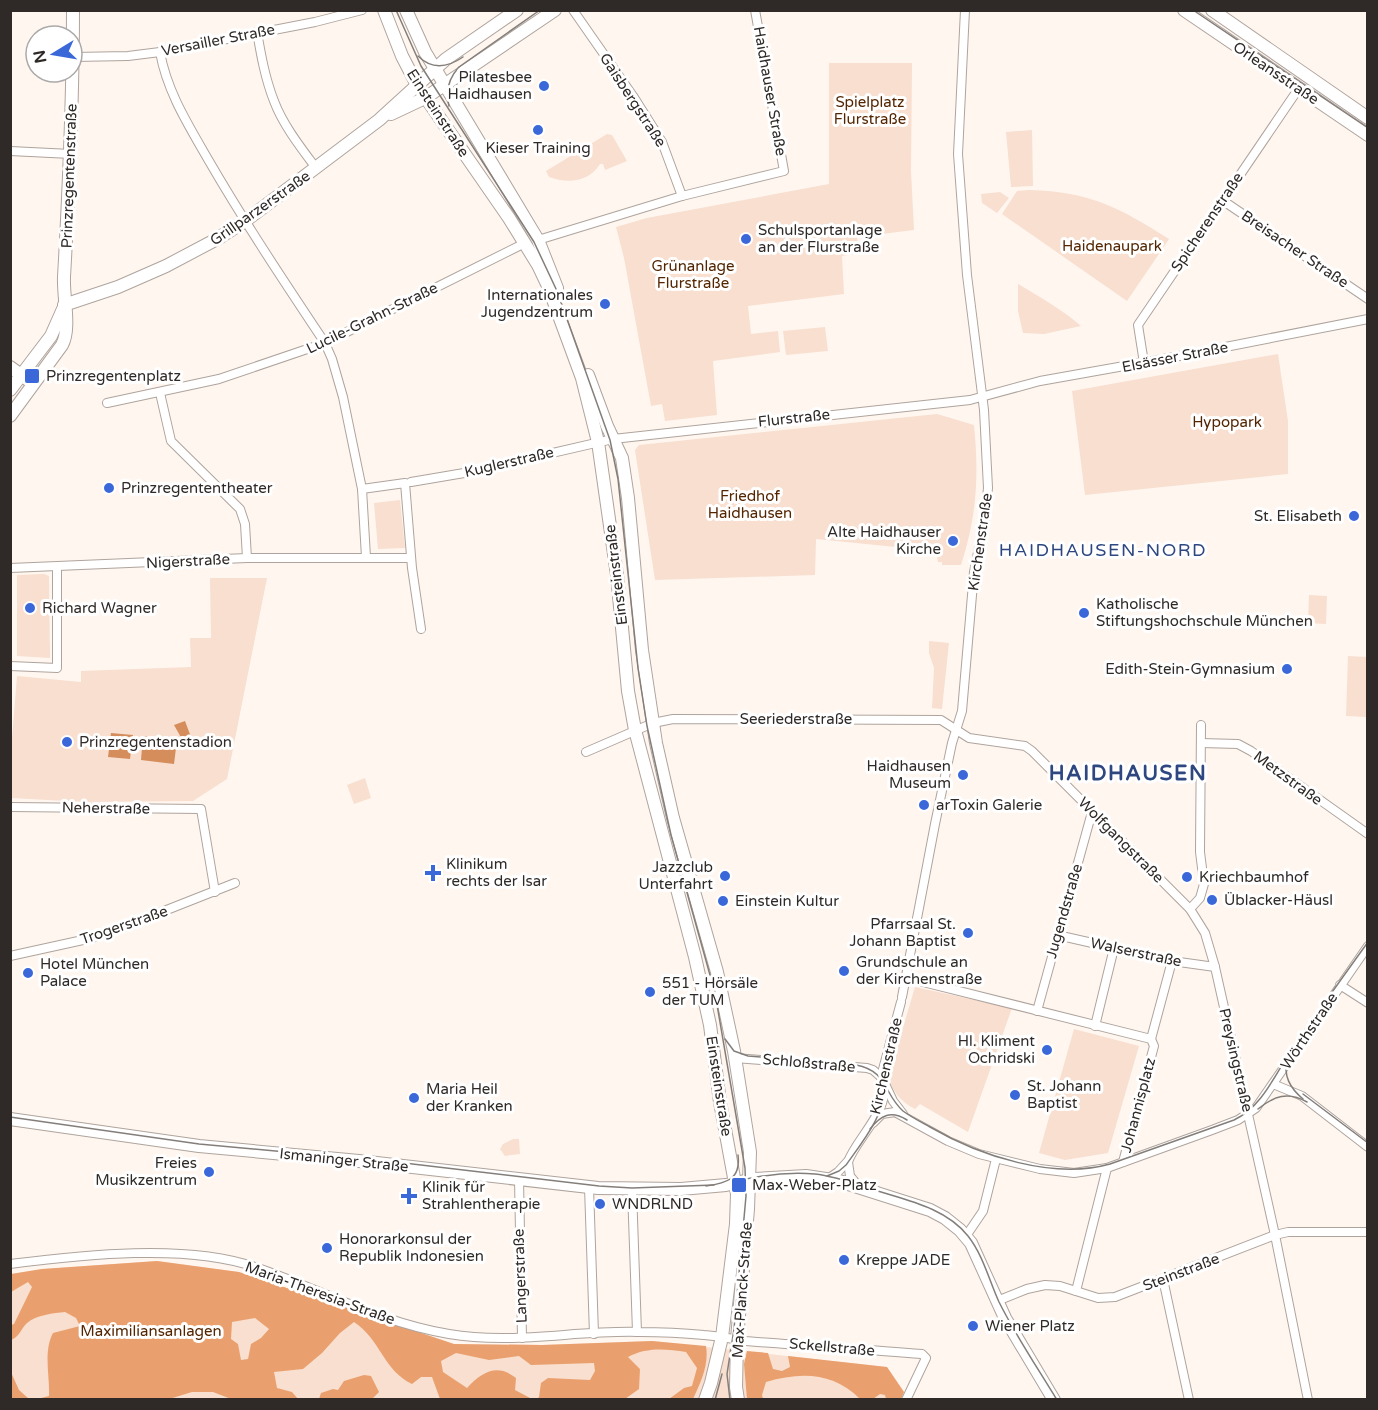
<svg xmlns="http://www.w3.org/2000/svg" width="1378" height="1410" viewBox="0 0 1378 1410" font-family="'Varela Round',sans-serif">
<rect width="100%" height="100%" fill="#fff6f0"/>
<g fill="#f8dfcf">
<polygon points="829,63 912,63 911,171 914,230 857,237 859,253 842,256 844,294 748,306 751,334 778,331 780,352 713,361 717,415 665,421 662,404 651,406 624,258 616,227 647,218 829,184"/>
<polygon points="1032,130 1033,186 1011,187 1006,132"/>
<path d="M607 134 612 135 627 161 605 170 603 164H600C589 182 568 184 549 177L546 171Z"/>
<path d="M1029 190C1091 192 1118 207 1169 239L1127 301 1002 214 1017 191Z"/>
<polygon points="1000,192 1009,198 997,213 982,203 981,194"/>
<path d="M1018 284C1040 297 1061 309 1081 326L1044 334 1023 333 1018 311Z"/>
<polygon points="825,327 828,351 786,355 783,331"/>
<polygon points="1278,354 1288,421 1288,474 1085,495 1072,391"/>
<path d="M937 414 974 425C979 476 977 515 961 565H942V562H938L936 551 816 539 815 575 655 580 635 450 639 445Z"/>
<polygon points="400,500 405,548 378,549 374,503"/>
<polygon points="44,574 49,576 50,658 17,656 17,575"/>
<polygon points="210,578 267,578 227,779 193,801 85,802 11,798 11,751 17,676 81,682 81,671 191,667 190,638 211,638"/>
<polygon points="1309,595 1327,596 1326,624 1308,623"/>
<polygon points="929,641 949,643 942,709 932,708 934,668 929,653"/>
<polygon points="1348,656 1367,657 1367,717 1346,716"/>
<polygon points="365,778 371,798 354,804 347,785"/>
<path d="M915 987 1012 1008 968 1132 920 1104 915 1109C901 1102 894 1093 888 1078Z"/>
<polygon points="1074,1029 1139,1046 1108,1153 1065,1160 1039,1153"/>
<polygon points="513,1139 519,1139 520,1154 505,1156 500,1149 503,1144"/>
<polygon points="157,1261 239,1272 454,1344 542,1345 652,1341 887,1367 904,1392 901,1400 11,1400 11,1274 42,1269"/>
</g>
<g fill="#e9a06e" fill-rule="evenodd">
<path d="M157 1261 239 1272 454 1344 542 1345 652 1341 706 1346C709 1365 701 1382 693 1399H669L684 1388 692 1386 697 1368 686 1352C666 1349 647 1347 628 1357L640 1369 639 1389 625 1399 536 1400 539 1397 541 1383 548 1378 590 1380 595 1371 594 1363 531 1365 519 1356 489 1360 456 1353 441 1361 443 1372 467 1388C482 1372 497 1363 516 1378L515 1390 532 1399H440L432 1377H421L412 1384C383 1370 381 1340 354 1322L340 1333 322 1353 303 1369 274 1372 277 1388 292 1392 298 1399H231L213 1392H192L166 1400 37 1399 49 1396C50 1376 43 1352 53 1333L80 1326 76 1318 65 1312C54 1313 36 1315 27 1323 20 1330 20 1336 11 1340V1325L14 1324 32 1287 28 1282 11 1292V1274L42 1269ZM255 1318 269 1329 261 1338 251 1344 248 1359 241 1360 238 1344 231 1339 232 1322Z"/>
<path d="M747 1351 768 1353 773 1369 782 1371 790 1367 788 1356 887 1367 904 1392 901 1399H886L885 1395 880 1394 873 1399H860C833 1372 801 1372 766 1382L762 1395 763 1399H747L744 1364Z"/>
<polygon points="10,1370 19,1390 29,1399 11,1399"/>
<polygon points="364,1375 371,1376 379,1392 372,1399 319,1399 321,1393 333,1389 338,1390 344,1381"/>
</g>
<g fill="#d58d5b">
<polygon points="185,721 191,737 183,741 174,725"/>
<polygon points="111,733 133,735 130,759 108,757"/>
<polygon points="143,736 177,740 174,764 141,760"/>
</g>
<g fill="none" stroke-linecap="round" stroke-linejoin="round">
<defs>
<g id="street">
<polyline points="573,10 633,96 662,142 682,196"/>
<path d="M257 32C261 55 265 78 274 101 283 125 301 148 316 168"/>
<path d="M160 52C167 92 189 126 209 161 245 223 285 283 325 343L332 359 343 397 362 489 366 557"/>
<polyline points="73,57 128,56 160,52 315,22 362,10"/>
<polyline points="10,151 71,154"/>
<polyline points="1222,200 1368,299"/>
<polyline points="538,240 682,196 784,171 755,10"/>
<polyline points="1144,363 1138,325 1299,88"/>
<polyline points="160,393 171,441 240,509 245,524 247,558"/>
<polyline points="107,403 219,379 325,343 525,243"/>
<polyline points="411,482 470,472 613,439 970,400 1040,381 1169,358 1368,319"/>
<polyline points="362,489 405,483 412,568 421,629"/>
<polyline points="10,568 247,558 411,558"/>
<polyline points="10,666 57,668 57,567"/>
<polyline points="1201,743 1238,744 1251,751 1368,834"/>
<polyline points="586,752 653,723 673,719 941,720 969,738 1025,746 1032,751 1190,909 1205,933 1215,967 1275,1235 1308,1400"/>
<polyline points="10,807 201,809 215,892"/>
<polyline points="1190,909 1200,898 1204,884 1200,852 1201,725"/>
<polyline points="1057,935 1172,961 1215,967"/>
<polyline points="10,956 92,938 121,928 235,883"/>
<polyline points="907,978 1151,1039 1154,1046 1123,1162"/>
<polyline points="1340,985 1368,1003"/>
<polyline points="902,997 935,824 952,743 962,711 974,572 985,518 988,488 984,410 967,275 958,154 965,10"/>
<polyline points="1037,1011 1092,812"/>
<polyline points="1095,1026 1114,948"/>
<polyline points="1151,1039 1172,961"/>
<polyline points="735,1058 867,1068 873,1070 881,1077"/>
<polyline points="885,1084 893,1101 903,1114"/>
<polyline points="1273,1084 1302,1096 1368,1147"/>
<polyline points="873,1123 882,1114 895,1112 948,1141 979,1154 1040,1169 1074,1173 1107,1168 1212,1130 1238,1120 1256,1108 1368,946"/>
<polyline points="829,1178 838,1172 848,1161"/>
<polyline points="519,1179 522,1338"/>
<polyline points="589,1187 594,1334"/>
<path d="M859 1187 850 1176 848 1162C856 1138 896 1105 881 1077L901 1002"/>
<polyline points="632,1190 637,1332"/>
<polyline points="966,1236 983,1211 996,1159"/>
<path d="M10 1264C83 1255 186 1243 255 1267 320 1289 381 1323 449 1334 513 1345 576 1330 639 1332 661 1332 683 1333 704 1335 718 1336 732 1339 746 1341 805 1346 864 1349 922 1354L926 1358 906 1400"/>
<polyline points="1163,1279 1189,1400"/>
<polyline points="1076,1291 1107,1168"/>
<polyline points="997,1301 1027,1289 1045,1285 1060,1286 1098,1298 1115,1297 1275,1235 1288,1232 1368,1232"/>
</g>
<g id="secondary">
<polyline points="384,10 402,56 417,85 509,218 538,265 548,286 582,378 598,442 617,575 628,691 635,730 695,957 710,1025 720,1102 737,1194 736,1224 722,1337 711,1383 705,1400"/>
<polyline points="406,10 425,52 538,240 557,288"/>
<polyline points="1184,10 1368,135"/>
<polyline points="1212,10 1368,118"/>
<polyline points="391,114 425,98 555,10"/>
<polyline points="64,305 118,287 166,266 217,239 245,221 379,120 446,59 517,10"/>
<polyline points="10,367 28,380"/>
<polyline points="588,375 607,426 622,458 628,498 642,650 656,743 673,818 717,972 734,1051 750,1152 748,1209 737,1339 736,1387 738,1400"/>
<polyline points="10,390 51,336 63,309"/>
<path d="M10 416 62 345C71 329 63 297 64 277 69 188 73 100 73 10"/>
<polyline points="10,1119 199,1146 359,1161 598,1188 681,1189 726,1185 754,1179 806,1176 839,1181 930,1210 945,1218 960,1230 971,1243 1005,1318 1054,1400"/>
</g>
</defs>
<use href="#street" stroke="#afa49d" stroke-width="10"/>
<use href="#secondary" stroke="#afa49d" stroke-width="14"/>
<use href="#street" stroke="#fff" stroke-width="8"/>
<use href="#secondary" stroke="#fff" stroke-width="12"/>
<g stroke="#847e7a" stroke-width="1.5">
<polyline points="396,10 421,66 534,242 557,291 610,440 618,479 638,668 647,726 671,835 715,993 745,1168 746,1196 734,1329 727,1374 730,1400"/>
<polyline points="1193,10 1368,128"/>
<path d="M418 56C432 70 447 68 463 57"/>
<path d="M449 106C445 91 448 79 459 67L540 10"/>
<path d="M725 1039 734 1051 748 1056 856 1065C888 1071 883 1093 903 1111 911 1117 921 1122 930 1127 980 1156 1053 1180 1110 1164L1234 1120C1263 1106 1275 1074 1292 1049 1317 1013 1342 978 1368 942"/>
<path d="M1287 1058C1283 1076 1290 1088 1303 1099"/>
<polyline points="1303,1094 1368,1143"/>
<path d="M1258 1109C1274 1096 1288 1091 1307 1102"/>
<polyline points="10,1117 199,1144 404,1163 599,1186 632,1188 714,1185"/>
<path d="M870 1129C881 1115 891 1110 907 1120"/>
<path d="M827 1176 839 1171 846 1165C860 1145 889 1110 883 1085"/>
<path d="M738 1181C762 1175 789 1172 815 1174 834 1176 853 1183 871 1189 905 1200 945 1207 968 1236 983 1255 989 1280 999 1302 1016 1336 1037 1367 1057 1400"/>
<path d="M706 1186C726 1183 741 1180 738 1155"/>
<polyline points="715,1400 722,1374"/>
</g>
</g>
<g fill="#3b68d9" stroke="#fff" stroke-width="2">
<circle cx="544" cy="86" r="6"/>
<circle cx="538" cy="130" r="6"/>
<circle cx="746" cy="239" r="6"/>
<circle cx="605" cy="304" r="6"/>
<rect x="24" y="368" width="16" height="16" rx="3"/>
<circle cx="109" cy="488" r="6"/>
<circle cx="1354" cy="516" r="6"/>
<circle cx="953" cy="541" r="6"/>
<circle cx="30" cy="608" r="6"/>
<circle cx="1084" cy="613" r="6"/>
<circle cx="1287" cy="669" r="6"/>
<circle cx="67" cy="742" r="6"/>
<circle cx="963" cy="775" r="6"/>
<circle cx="924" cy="805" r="6"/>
<path d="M430 864h6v6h6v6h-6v6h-6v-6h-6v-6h6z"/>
<circle cx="725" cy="876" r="6"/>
<circle cx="1187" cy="877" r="6"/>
<circle cx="1212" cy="900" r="6"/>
<circle cx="723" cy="901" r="6"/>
<circle cx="968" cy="933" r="6"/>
<circle cx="844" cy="971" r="6"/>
<circle cx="28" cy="973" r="6"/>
<circle cx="650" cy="992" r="6"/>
<circle cx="1047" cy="1050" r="6"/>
<circle cx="1015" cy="1095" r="6"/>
<circle cx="414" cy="1098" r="6"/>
<circle cx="209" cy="1172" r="6"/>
<rect x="731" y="1177" width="16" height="16" rx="3"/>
<path d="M406 1187h6v6h6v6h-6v6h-6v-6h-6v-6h6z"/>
<circle cx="600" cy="1204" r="6"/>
<circle cx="327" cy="1248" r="6"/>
<circle cx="844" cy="1260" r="6"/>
<circle cx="973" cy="1326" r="6"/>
</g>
<g text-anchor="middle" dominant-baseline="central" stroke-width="6" stroke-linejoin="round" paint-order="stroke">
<g font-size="15" fill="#2f2a28" stroke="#fff">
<text transform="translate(218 40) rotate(-11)">Versailler Straße</text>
<text transform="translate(1276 73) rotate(34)">Orleansstraße</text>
<text transform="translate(770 91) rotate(80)">Haidhauser Straße</text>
<text transform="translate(633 100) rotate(57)">Gaisbergstraße</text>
<text transform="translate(438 113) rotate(57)">Einsteinstraße</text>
<text transform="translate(69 176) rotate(-88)">Prinzregentenstraße</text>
<text transform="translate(260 208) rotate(-35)">Grillparzerstraße</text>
<text transform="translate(1207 222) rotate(-56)">Spicherenstraße</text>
<text transform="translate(1295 249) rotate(34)">Breisacher Straße</text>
<text transform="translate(372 318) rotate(-26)">Lucile-Grahn-Straße</text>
<text transform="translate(1175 357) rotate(-11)">Elsässer Straße</text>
<text transform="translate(794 418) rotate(-6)">Flurstraße</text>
<text transform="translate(509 462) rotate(-13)">Kuglerstraße</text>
<text transform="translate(980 542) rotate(-82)">Kirchenstraße</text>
<text transform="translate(188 561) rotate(-3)">Nigerstraße</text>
<text transform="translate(616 575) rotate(-97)">Einsteinstraße</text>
<text x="796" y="719">Seeriederstraße</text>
<text transform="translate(1288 778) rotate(36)">Metzstraße</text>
<text transform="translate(106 808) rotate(1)">Neherstraße</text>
<text transform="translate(1121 840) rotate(45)">Wolfgangstraße</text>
<text transform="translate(1064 911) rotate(-74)">Jugendstraße</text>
<text transform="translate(124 925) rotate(-19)">Trogerstraße</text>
<text transform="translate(1136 952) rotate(12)">Walserstraße</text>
<text transform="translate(1309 1031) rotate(-56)">Wörthstraße</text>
<text transform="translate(1236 1060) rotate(77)">Preysingstraße</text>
<text transform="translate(809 1063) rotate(5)">Schloßstraße</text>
<text transform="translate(886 1066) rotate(-77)">Kirchenstraße</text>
<text transform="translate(719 1086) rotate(81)">Einsteinstraße</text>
<text transform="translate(1138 1105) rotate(-75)">Johannisplatz</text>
<text transform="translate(344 1160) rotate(6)">Ismaninger Straße</text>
<text transform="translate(1181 1272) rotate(-21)">Steinstraße</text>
<text transform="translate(520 1276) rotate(-92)">Langerstraße</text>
<text transform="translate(742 1290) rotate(-86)">Max-Planck-Straße</text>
<text transform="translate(320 1293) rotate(20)">Maria-Theresia-Straße</text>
<text transform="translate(832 1347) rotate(5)">Sckellstraße</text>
</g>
<g font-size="15" fill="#2f2a28" stroke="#fff" text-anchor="start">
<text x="532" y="77" text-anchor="end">Pilatesbee<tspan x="532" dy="17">Haidhausen</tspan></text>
<text x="538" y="148" text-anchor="middle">Kieser Training</text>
<text x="758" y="230">Schulsportanlage<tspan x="758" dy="17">an der Flurstraße</tspan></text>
<text x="593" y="295" text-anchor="end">Internationales<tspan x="593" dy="17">Jugendzentrum</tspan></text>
<text x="46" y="376">Prinzregentenplatz</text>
<text x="121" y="488">Prinzregententheater</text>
<text x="1342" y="516" text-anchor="end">St. Elisabeth</text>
<text x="941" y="532" text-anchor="end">Alte Haidhauser<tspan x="941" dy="17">Kirche</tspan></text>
<text x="1096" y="604">Katholische<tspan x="1096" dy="17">Stiftungshochschule München</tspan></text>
<text x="42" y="608">Richard Wagner</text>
<text x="1275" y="669" text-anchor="end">Edith-Stein-Gymnasium</text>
<text x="79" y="742">Prinzregentenstadion</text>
<text x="951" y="766" text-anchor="end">Haidhausen<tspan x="951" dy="17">Museum</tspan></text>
<text x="936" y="805">arToxin Galerie</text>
<text x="446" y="864">Klinikum<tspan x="446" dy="17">rechts der Isar</tspan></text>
<text x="713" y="867" text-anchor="end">Jazzclub<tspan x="713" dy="17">Unterfahrt</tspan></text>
<text x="1199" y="877">Kriechbaumhof</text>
<text x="1224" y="900">Üblacker-Häusl</text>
<text x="735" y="901">Einstein Kultur</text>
<text x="956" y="924" text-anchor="end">Pfarrsaal St.<tspan x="956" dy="17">Johann Baptist</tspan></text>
<text x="856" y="962">Grundschule an<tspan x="856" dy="17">der Kirchenstraße</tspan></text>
<text x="40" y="964">Hotel München<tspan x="40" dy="17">Palace</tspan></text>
<text x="662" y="983">551 - Hörsäle<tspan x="662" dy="17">der TUM</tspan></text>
<text x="1035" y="1041" text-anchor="end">Hl. Kliment<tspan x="1035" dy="17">Ochridski</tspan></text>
<text x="1027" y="1086">St. Johann<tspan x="1027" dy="17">Baptist</tspan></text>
<text x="426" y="1089">Maria Heil<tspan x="426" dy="17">der Kranken</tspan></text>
<text x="197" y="1163" text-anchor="end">Freies<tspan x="197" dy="17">Musikzentrum</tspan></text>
<text x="752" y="1185">Max-Weber-Platz</text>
<text x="422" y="1187">Klinik für<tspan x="422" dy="17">Strahlentherapie</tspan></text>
<text x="612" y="1204">WNDRLND</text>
<text x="339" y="1239">Honorarkonsul der<tspan x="339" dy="17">Republik Indonesien</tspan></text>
<text x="856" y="1260">Kreppe JADE</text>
<text x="985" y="1326">Wiener Platz</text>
</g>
<g font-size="15" fill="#532500" stroke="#fff">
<text x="870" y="102">Spielplatz<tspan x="870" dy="17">Flurstraße</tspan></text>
<text x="1112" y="246">Haidenaupark</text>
<text x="693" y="266">Grünanlage<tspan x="693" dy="17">Flurstraße</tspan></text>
<text x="1227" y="422">Hypopark</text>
<text x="750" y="496">Friedhof<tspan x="750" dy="17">Haidhausen</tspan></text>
<text x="151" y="1331">Maximiliansanlagen</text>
</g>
<g font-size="18" letter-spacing="1.5" fill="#2e4780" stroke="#fff">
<text x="1103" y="550">HAIDHAUSEN-NORD</text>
</g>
<g font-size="21" font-weight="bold" letter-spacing="1.5" fill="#2e4780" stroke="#fff">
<text x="1128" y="773">HAIDHAUSEN</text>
</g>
</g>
<rect width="1378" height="1410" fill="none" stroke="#2f2a28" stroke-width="24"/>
<g transform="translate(54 54) rotate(259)"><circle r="28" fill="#ffffff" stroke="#acaaa9" stroke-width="1.5"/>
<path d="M0-4.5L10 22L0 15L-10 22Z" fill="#3b68d9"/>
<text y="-9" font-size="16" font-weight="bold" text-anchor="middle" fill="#2f2a28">N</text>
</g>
</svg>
